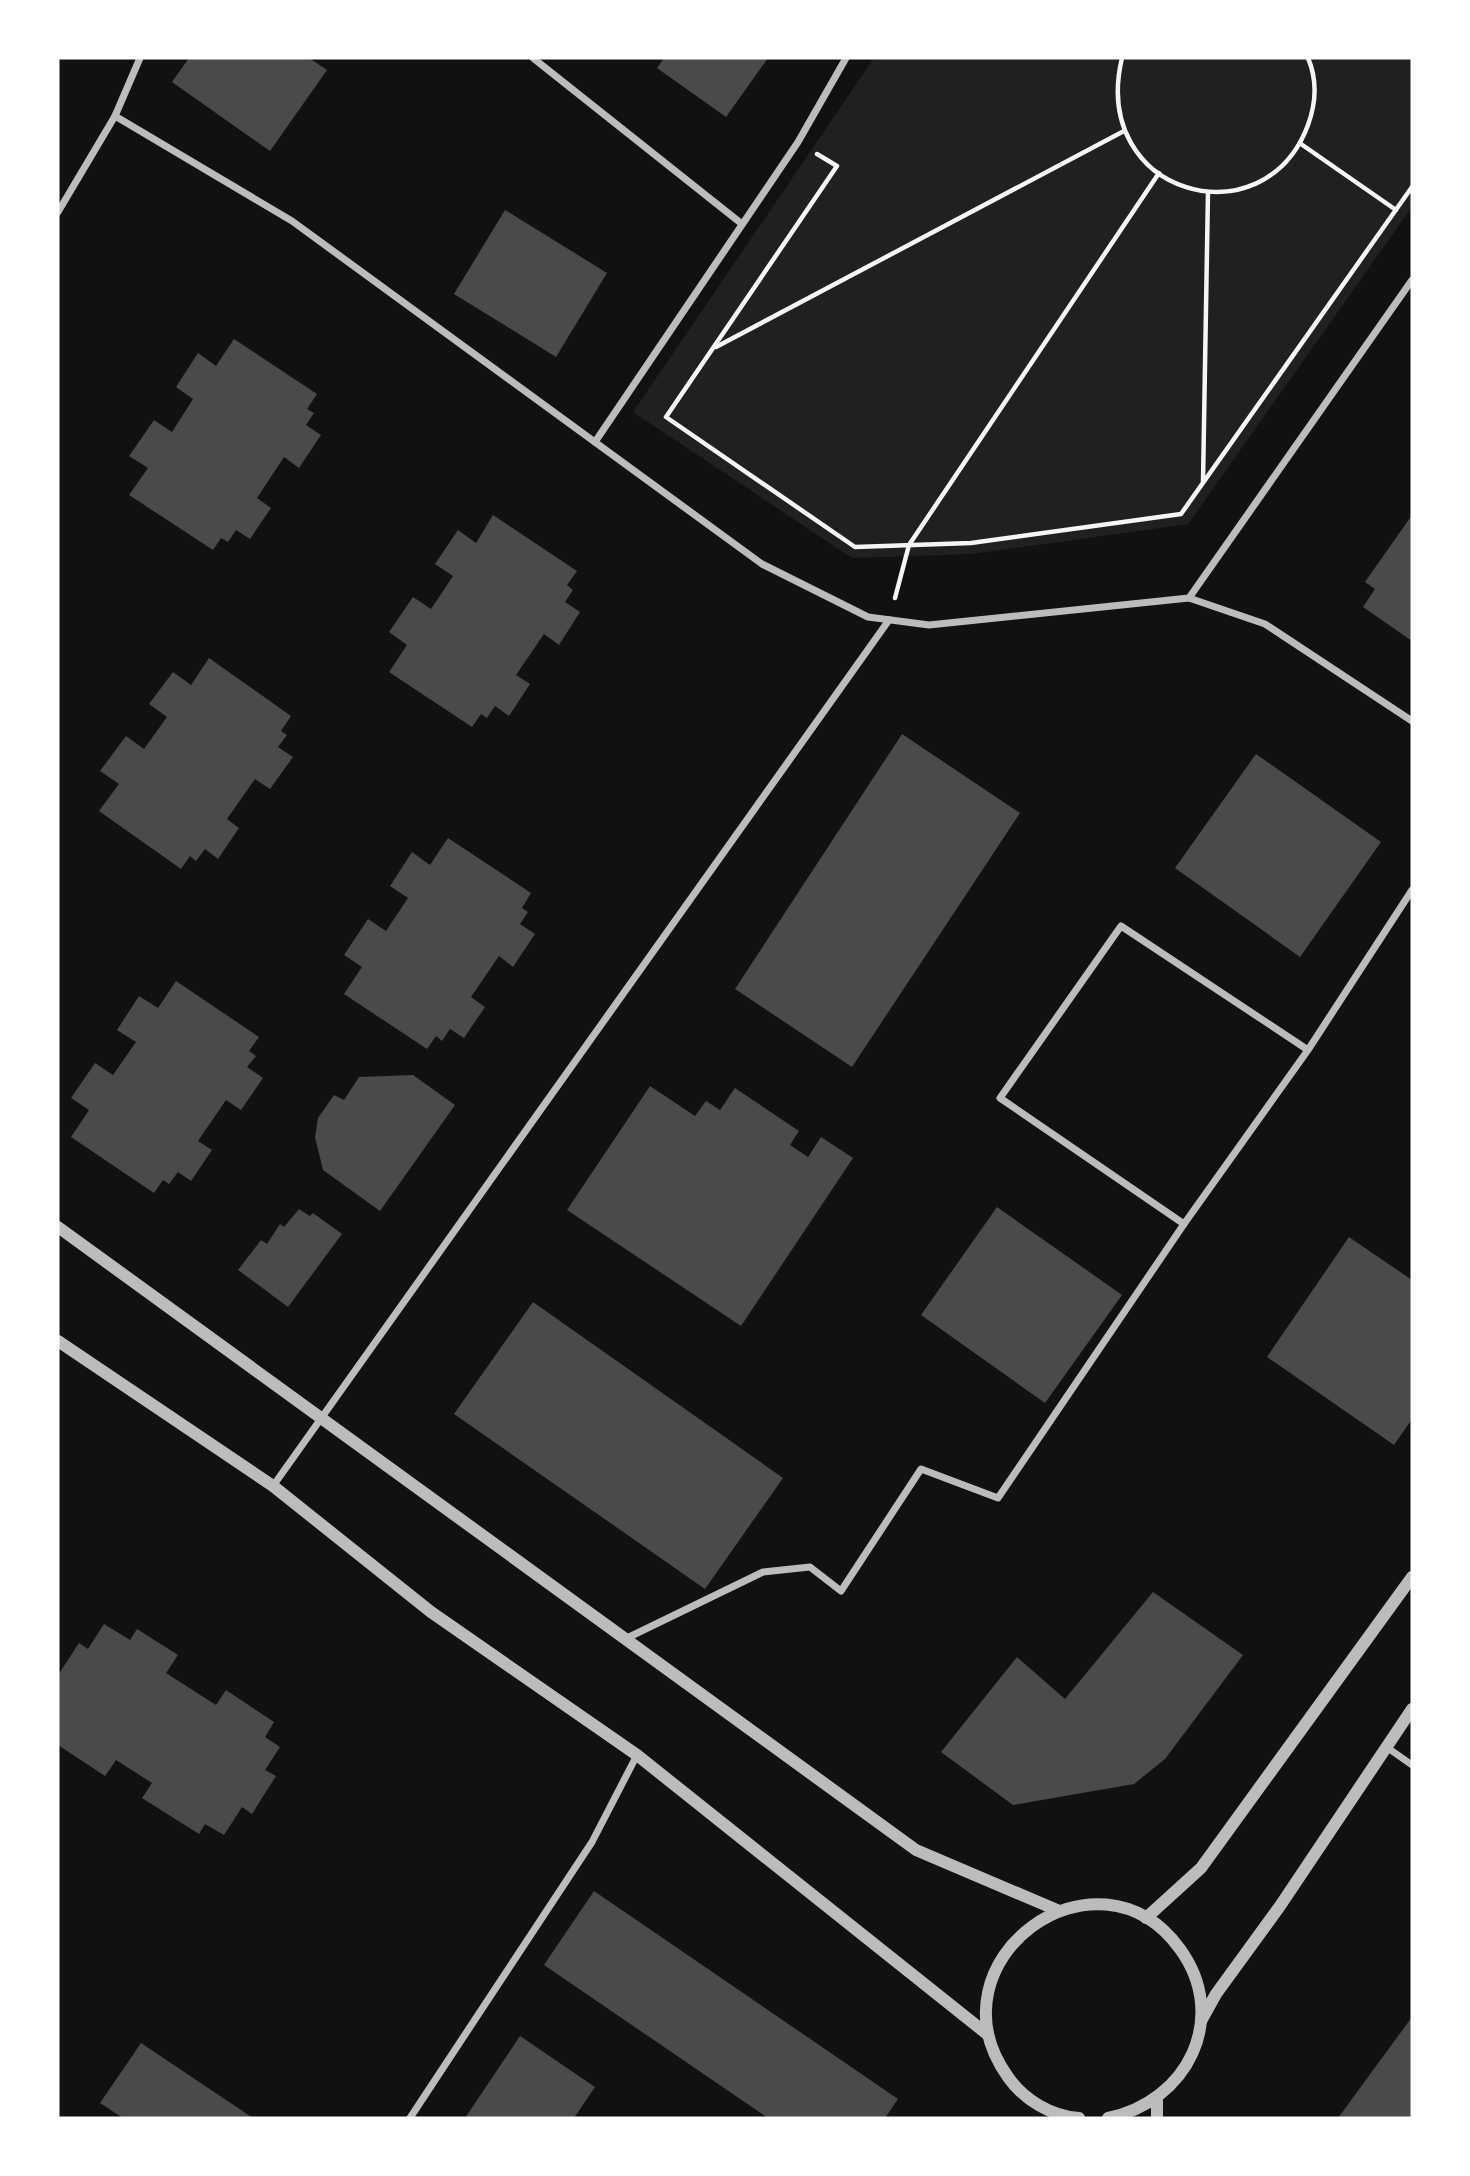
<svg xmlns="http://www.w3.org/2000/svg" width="1470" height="2176" viewBox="0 0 1470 2176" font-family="'Golos Text',sans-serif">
<rect width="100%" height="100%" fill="#111"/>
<polygon fill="#202020" points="874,58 1412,58 1412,207 1188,524 972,554 852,558 633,412"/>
<g fill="#4a4a4a">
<polygon points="189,58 309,58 327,70 270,151 172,82"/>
<polygon points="664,58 768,58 726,117 657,68"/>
<polygon points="505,210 607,273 556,357 454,294"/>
<polygon points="234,339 317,394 307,409 314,413 306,425 321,435 299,468 284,457 257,498 271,508 250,539 236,530 228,542 221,538 213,550 129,495 148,468 129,456 154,420 172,432 193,399 176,387 198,353 216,366"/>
<polygon points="493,515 577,571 567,585 573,590 565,602 580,612 559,645 544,634 516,675 530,684 509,716 495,706 487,718 481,714 472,727 389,672 407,645 389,632 413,597 431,609 453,576 435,564 458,530 476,543"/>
<polygon points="1412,515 1412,641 1363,607 1375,589 1365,582"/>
<polygon points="209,658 291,716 281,731 287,735 278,747 293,757 270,789 255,779 227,819 239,828 218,859 205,849 196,861 190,856 181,869 99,811 119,784 100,771 126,736 144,749 167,717 149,704 173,672 191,685"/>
<polygon points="902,734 1020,813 852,1067 735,989"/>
<polygon points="1256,754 1381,842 1300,957 1175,868"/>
<polygon points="448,838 531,893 522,908 528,912 520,924 535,934 513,967 499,956 471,997 485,1007 464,1038 450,1029 442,1041 436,1036 427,1049 344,994 362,967 344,955 368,919 386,931 408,898 390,886 412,852 430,865"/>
<polygon points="176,981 259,1037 249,1051 256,1056 247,1067 263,1078 241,1110 226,1100 198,1141 212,1150 191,1181 178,1172 169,1184 163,1180 154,1193 71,1137 89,1110 71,1098 95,1063 113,1075 136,1042 117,1030 139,996 158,1008"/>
<polygon points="413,1075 455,1105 380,1211 323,1170 315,1137 318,1118 334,1095 344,1100 359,1077"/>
<polygon points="650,1086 695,1116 706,1101 720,1110 735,1088 799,1131 790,1145 808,1157 821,1137 853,1158 741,1326 567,1210"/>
<polygon points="997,1207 1122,1295 1045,1403 921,1315"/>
<polygon points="299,1209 310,1216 313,1213 342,1234 288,1307 238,1270 261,1240 267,1244 280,1224 284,1227"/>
<polygon points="1349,1237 1412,1280 1412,1419 1394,1445 1267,1357"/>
<polygon points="533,1302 783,1478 705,1589 454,1414"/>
<polygon points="1153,1592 1243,1655 1165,1759 1134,1784 1013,1805 941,1752 1017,1657 1065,1699"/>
<polygon points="104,1624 130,1640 137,1629 178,1655 166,1673 216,1705 226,1690 274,1722 265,1737 280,1747 265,1770 276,1776 252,1814 242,1807 224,1835 205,1824 199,1834 142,1798 152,1783 116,1760 105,1776 58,1745 58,1675 79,1643 88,1649"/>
<polygon points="594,1891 898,2099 885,2118 768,2118 544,1965"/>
<polygon points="1412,2017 1412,2118 1338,2118"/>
<polygon points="520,2036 595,2087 574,2118 465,2118"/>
<polygon points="141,2043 253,2118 123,2118 100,2103"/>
</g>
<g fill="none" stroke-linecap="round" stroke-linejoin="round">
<g stroke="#f5f5f5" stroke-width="4.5">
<path d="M1122 58C1089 195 1264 243 1308 125 1316 103 1317 79 1308 58"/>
<polyline points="1301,144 1396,210"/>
<polyline points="817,154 837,166 666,417 855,547 971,543 1181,514 1412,187"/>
<polyline points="716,347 1124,131"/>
<polyline points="1203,482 1208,192"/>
<polyline points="895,598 909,545 1159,173"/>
</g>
<g stroke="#bcbcbc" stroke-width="7">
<polyline points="533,58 742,224"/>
<polyline points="115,116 292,221 762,564 868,617 929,625 1189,598 1265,624 1412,721"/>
<polyline points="58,212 115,116 140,58"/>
<polyline points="595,442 798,142 846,58"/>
<polyline points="1189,598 1412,280"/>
<polyline points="1308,1050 1121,926 1000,1098 1184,1224 1308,1050 1412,890"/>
<polyline points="273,1486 889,620"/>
<polyline points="625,1639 763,1572 810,1567 841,1591 921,1469 998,1498 1184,1224"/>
<polyline points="1385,1746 1412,1765"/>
<polyline points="410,2118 592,1842 637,1755"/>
</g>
<g stroke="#bcbcbc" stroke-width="12">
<polyline points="58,1227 916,1850 1057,1910"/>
<polyline points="58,1341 273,1486 431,1612 637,1755 987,2034"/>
<polyline points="1146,1918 1201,1868 1412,1577"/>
<polyline points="1201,2021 1216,1994 1280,1906 1412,1709"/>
<path d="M1079 2118C1051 2116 1024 2100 1008 2077 925 1961 1097 1835 1180 1949 1230 2018 1187 2102 1108 2118"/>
<polyline points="1157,2118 1157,2100"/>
</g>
</g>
<rect width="1470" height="2176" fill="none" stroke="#ffffff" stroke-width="119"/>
</svg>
